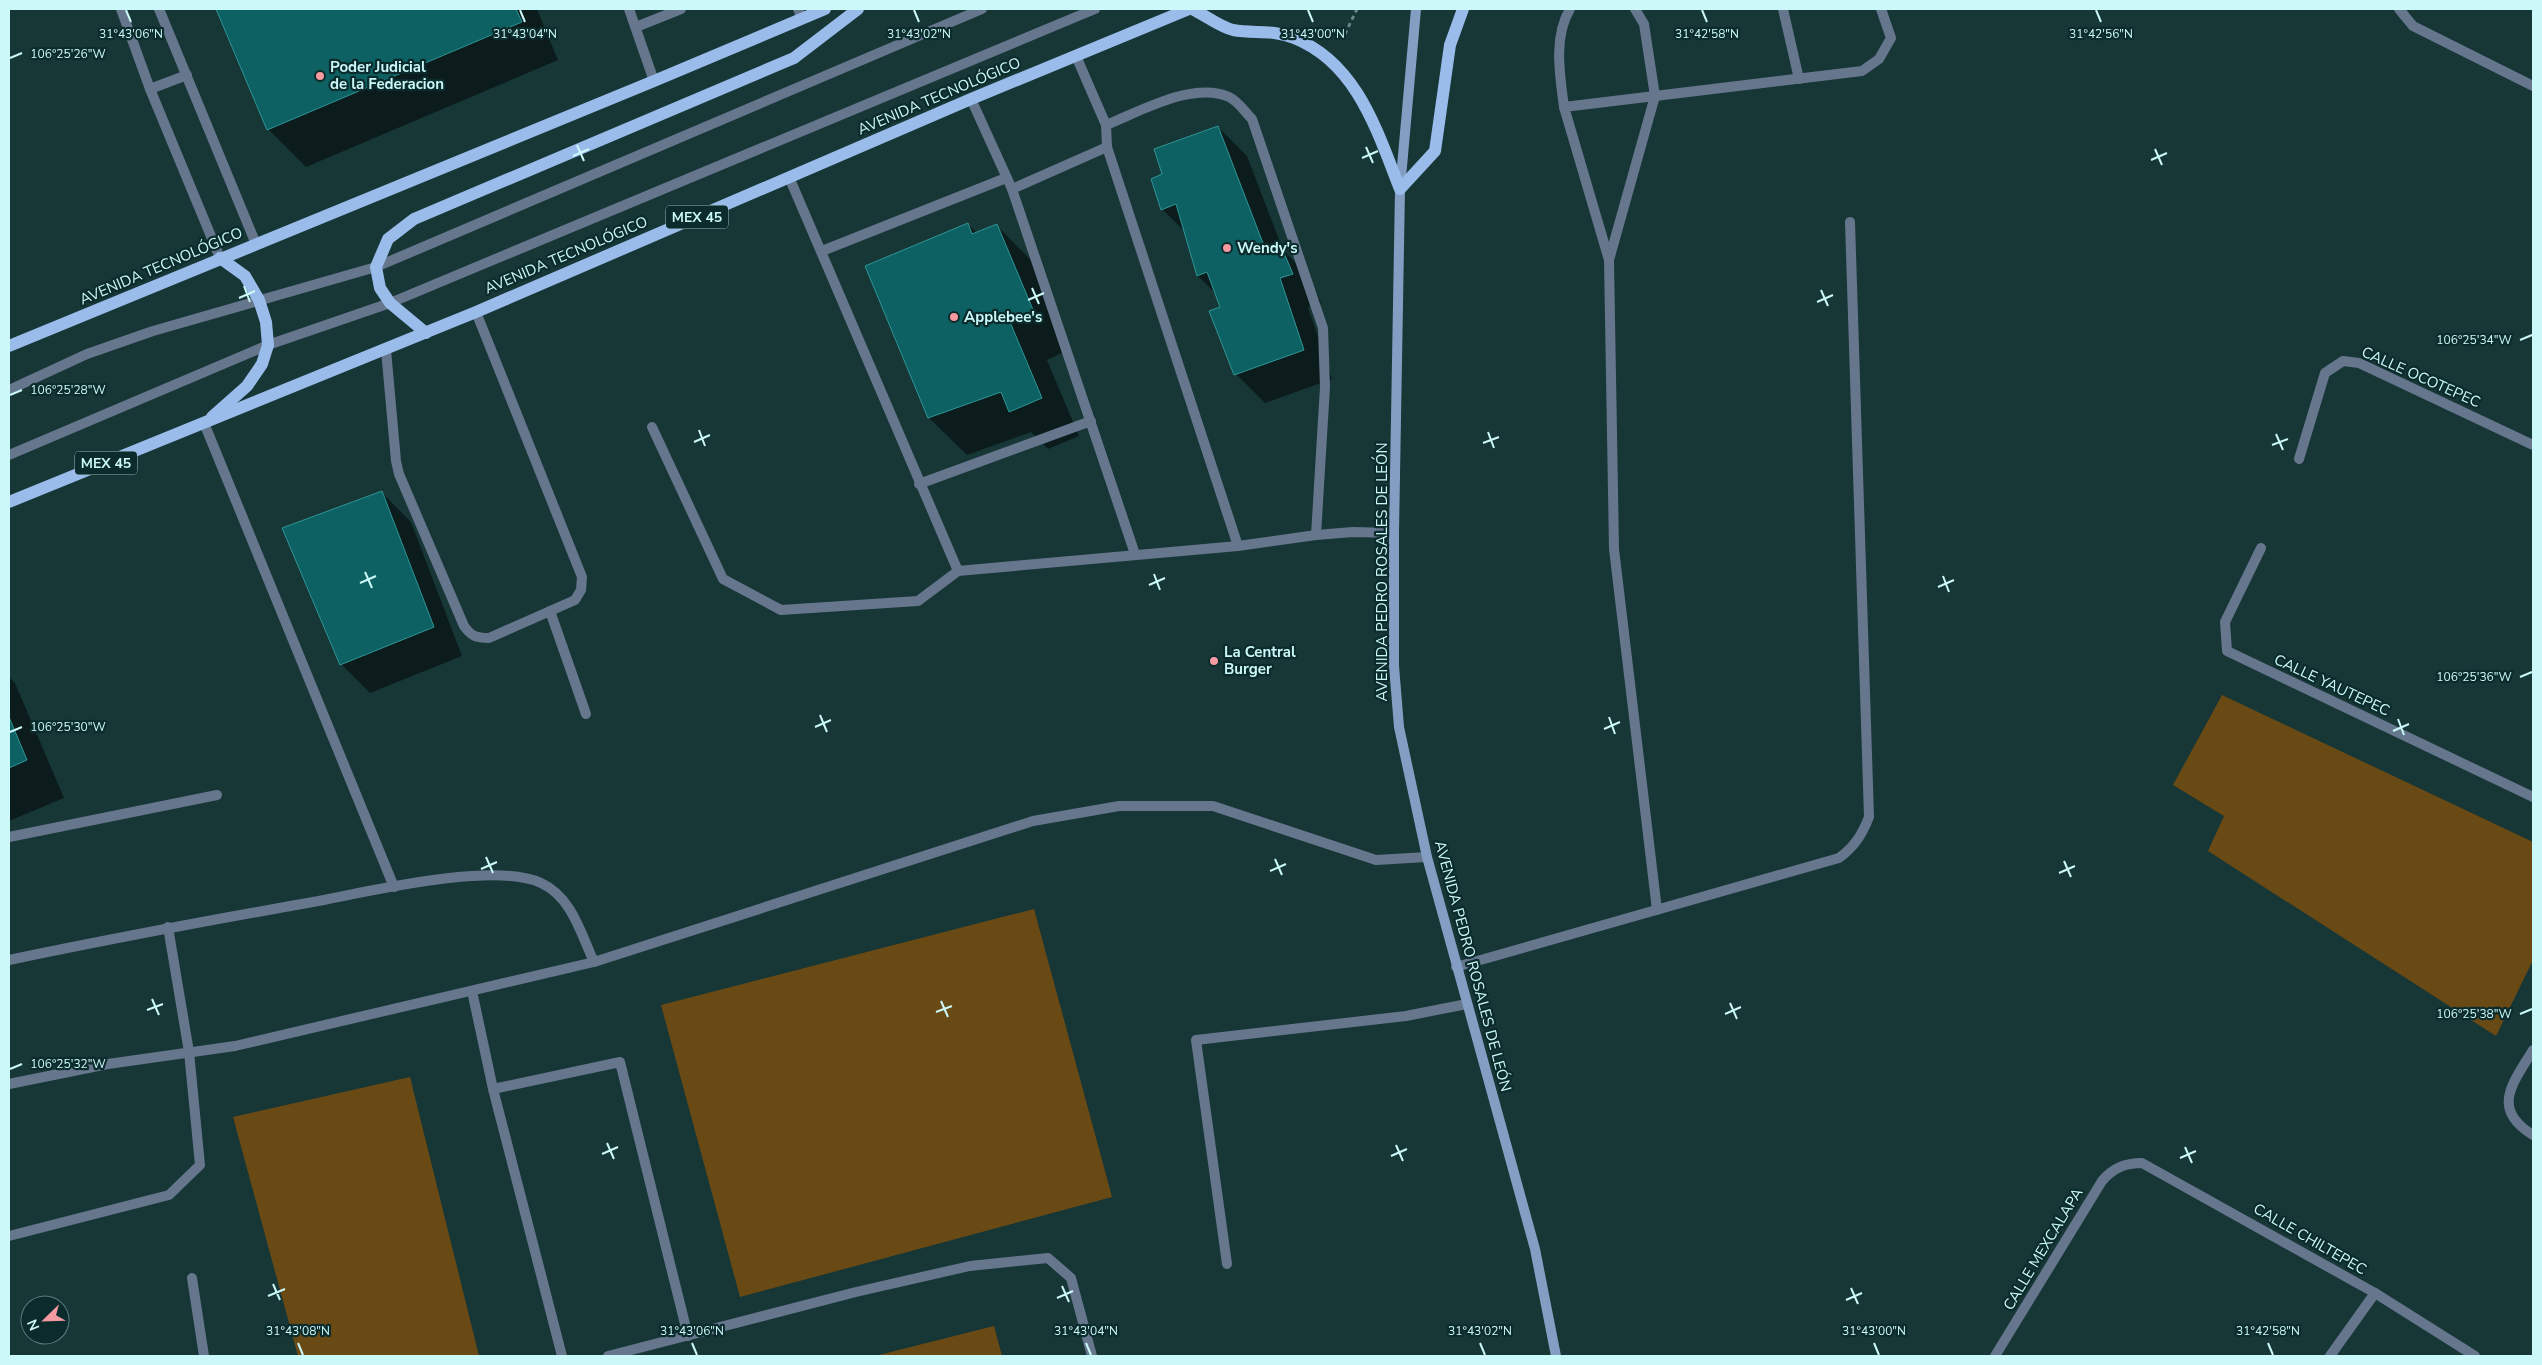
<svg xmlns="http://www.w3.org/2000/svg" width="2542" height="1365" viewBox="0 0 2542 1365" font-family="'Nunito Sans',sans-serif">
<rect width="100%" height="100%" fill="#173636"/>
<g fill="#6a4a14">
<polygon points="2222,695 2533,842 2533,960 2496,1036 2208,851 2224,816 2173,785"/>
<polygon points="1034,909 1112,1197 740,1297 661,1005"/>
<polygon points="410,1077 479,1356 298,1356 233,1117"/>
<polygon points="994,1326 1002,1356 875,1356"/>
</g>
<g fill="#0007">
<polygon points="218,9 537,9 558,60 306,167 268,129"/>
<polygon points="1218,127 1247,156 1283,250 1309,276 1321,303 1308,307 1332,379 1265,403 1236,374 1222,307 1216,294 1198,276 1186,233 1162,209 1163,175"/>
<polygon points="968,224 977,233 997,226 1034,263 1071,349 1047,360 1079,436 1048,449 1031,432 967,455 929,418 867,267"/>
<polygon points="381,492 411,522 462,656 370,693 341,664"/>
<polygon points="9,677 15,683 64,798 9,821"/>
</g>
<g fill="#0e6162" stroke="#2f9596">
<polygon points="216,9 516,9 522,22 267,130"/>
<polygon points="1218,126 1266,251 1281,246 1293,274 1280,278 1304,350 1234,375 1209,311 1220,307 1207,272 1197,276 1176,204 1161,210 1151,179 1162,174 1154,149"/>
<polygon points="968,223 972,234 997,224 1034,312 1010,322 1042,398 1009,412 1001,392 928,418 865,266"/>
<polygon points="382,491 434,627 340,665 282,528"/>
<polygon points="9,717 27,760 9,768"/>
</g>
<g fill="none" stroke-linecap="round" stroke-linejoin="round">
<polyline stroke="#648989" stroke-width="3" stroke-dasharray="4 4" stroke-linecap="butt" points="1345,34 1357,9"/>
<g stroke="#65768d" stroke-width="10">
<polyline points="121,9 150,89 220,258"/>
<polyline points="159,9 256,244"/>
<polyline points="629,9 654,81"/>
<polyline points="798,9 802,19"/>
<polyline points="1783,9 1799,79"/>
<polyline points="636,27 681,9"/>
<polyline points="1076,56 1106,125 1107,147 1238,546"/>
<polyline points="150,89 187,75"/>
<polyline points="971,99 1012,189 1135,554"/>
<path d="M1564 107C1560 76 1553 37 1570 9"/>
<path d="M1106 125C1141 111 1193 81 1229 97 1238 101 1245 112 1252 119L1323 328 1325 387 1316 535"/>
<polyline points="789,177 958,571 1238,546 1316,535 1353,532 1394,533"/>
<polyline points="1012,189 1107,147"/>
<polyline points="822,251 1006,178"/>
<polyline points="1609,260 1655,96 1644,24 1635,9"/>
<path d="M386 350 396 461 399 474 464 626C471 636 476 638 489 638L575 600 581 590 582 577 476 312"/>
<polyline points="9,390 87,354 153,331 376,267 982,9"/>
<polyline points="204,423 394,887"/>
<polyline points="652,427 723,579 781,610 918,601 958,571"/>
<polyline points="9,455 268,345 390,303 1095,9"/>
<polyline points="919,484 1091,421"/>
<polyline points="550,611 586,714"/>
<polyline points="9,837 217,795"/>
<polyline points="1657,910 1614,549 1609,260 1564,107 1862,71 1879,59 1891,38 1881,9"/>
<path d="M9 960C110 939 211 920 313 902 367 892 494 861 541 883 572 897 581 934 594 962"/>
<path d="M1456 967 1839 858C1854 847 1862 835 1869 817L1850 222"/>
<polyline points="472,991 493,1089"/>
<polyline points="9,1084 108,1064 235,1046 594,962 1033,821 1119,806 1213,806 1376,860 1427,857"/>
<polyline points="9,1236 169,1195 200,1165 189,1052 168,927"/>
<polyline points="1227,1264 1196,1040 1406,1016 1467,1004"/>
<polyline points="192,1278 204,1356"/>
<polyline points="562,1356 493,1089 620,1062 688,1336"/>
<polyline points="608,1356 856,1292 970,1266 1048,1258 1071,1278 1092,1356"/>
</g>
<g stroke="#65768d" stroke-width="10">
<polyline points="2399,9 2413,26 2533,86"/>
<polyline points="2299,459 2325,373 2343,361 2359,363 2533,445"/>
<polyline points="2261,548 2225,622 2227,651 2533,797"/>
<path d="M2533 1050C2513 1083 2490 1109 2533 1135"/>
<path d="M1995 1356 2102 1181C2113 1168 2125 1163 2142 1163L2375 1293 2475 1356"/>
<polyline points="2330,1356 2375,1293"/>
</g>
<polyline stroke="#839ec2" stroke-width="10" points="1416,9 1400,189 1394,533 1394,666 1399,727 1427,857 1535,1249 1556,1356"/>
<g stroke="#99bceb" stroke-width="12">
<path d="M1192 9C1205 15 1220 27 1233 30 1254 34 1271 29 1294 38 1357 63 1377 131 1400 189L1435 151 1450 45 1463 9"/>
<polyline points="426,333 390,303 380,288 376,267 388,239 414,219 794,58 858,9"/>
<polyline points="9,346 654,81 825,9"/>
<polyline points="212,417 247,386 262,364 268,345 266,322 259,300 245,276 220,258"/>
<polyline points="9,502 476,312 971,99 1189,9"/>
</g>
</g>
<path fill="none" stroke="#cbf8f8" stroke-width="2" d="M126 10 131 22M520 10 525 22M914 10 919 22M1308 10 1313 22M1702 10 1707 22M2096 10 2101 22M10 58 22 53M577 145 584 161M1366 147 1373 163M2155 149 2162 165M573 156 589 149M1362 158 1378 151M2151 160 2167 153M244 286 250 302M1032 288 1039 304M1821 290 1828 306M239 298 255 291M1028 300 1044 293M1817 302 1833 295M2520 340 2532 335M10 395 22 390M699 430 705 446M1488 432 1494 448M2276 434 2283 450M694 442 710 435M1483 443 1499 437M2272 445 2288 439M365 572 372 588M1154 574 1160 590M1943 576 1949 592M360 583 376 576M1149 585 1165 578M1938 587 1954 580M2520 677 2532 672M820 715 827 732M1609 717 1615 734M2398 719 2404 735M815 727 831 720M1604 729 1620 722M2393 731 2409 724M10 732 22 727M486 857 493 873M1275 859 1282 875M2064 861 2071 877M481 869 497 862M1270 871 1286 864M2059 873 2075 866M152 999 159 1015M941 1001 948 1017M1730 1003 1737 1019M147 1010 163 1004M936 1012 952 1006M1725 1014 1741 1007M2520 1014 2532 1009M10 1069 22 1064M607 1143 614 1159M1396 1145 1403 1161M2185 1147 2192 1163M602 1154 618 1147M1391 1156 1407 1149M2180 1158 2196 1151M273 1284 280 1300M1062 1286 1069 1302M1851 1288 1858 1304M268 1296 285 1289M1057 1298 1073 1291M1846 1300 1862 1293M298 1343 303 1355M692 1343 697 1355M1086 1343 1091 1355M1480 1343 1485 1355M1874 1343 1879 1355M2268 1343 2273 1355"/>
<g fill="#f49aa0" stroke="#0c2b2c" stroke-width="2">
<circle cx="320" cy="76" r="5"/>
<circle cx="1227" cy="248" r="5"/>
<circle cx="954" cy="317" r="5"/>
<circle cx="1214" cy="661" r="5"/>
</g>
<g text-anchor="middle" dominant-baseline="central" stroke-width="4.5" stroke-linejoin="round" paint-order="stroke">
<g fill="#0c2b2c" stroke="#92babb" stroke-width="1">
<rect x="666" y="205.5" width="62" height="23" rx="4"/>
<rect x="75" y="451.5" width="62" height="23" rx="4"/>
</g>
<g font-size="14" font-weight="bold" fill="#cbf8f8">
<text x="697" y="217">MEX 45</text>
<text x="106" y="463">MEX 45</text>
</g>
<g font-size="15" font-weight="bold" fill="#cbf8f8" stroke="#0c2b2c" text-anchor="start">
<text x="330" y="67">Poder Judicial<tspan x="330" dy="17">de la Federacion</tspan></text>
<text x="1237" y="248">Wendy's</text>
<text x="964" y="317">Applebee's</text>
<text x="1224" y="652">La Central<tspan x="1224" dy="17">Burger</tspan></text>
</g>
<g font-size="15" fill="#cbf8f8" stroke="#0c2b2c">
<text transform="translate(939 96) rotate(-23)">AVENIDA TECNOLÓGICO</text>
<text transform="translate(566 255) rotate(-23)">AVENIDA TECNOLÓGICO</text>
<text transform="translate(161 266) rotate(-23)">AVENIDA TECNOLÓGICO</text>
<text transform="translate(2421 377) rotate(24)">CALLE OCOTEPEC</text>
<text transform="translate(1382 572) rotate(-90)">AVENIDA PEDRO ROSALES DE LEÓN</text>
<text transform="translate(2332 685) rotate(25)">CALLE YAUTEPEC</text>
<text transform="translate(1473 966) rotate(75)">AVENIDA PEDRO ROSALES DE LEÓN</text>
<text transform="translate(2310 1239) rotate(30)">CALLE CHILTEPEC</text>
<text transform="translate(2043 1249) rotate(-59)">CALLE MEXCALAPA</text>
</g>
</g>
<g font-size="12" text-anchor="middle" fill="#cbf8f8" stroke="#0c2b2c" stroke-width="4.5" stroke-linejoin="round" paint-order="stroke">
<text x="131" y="38">31°43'06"N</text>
<text x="525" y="38">31°43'04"N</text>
<text x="919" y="38">31°43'02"N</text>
<text x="1313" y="38">31°43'00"N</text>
<text x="1707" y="38">31°42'58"N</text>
<text x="2101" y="38">31°42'56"N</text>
<text x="68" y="58">106°25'26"W</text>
<text x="2474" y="344">106°25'34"W</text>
<text x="68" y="394">106°25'28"W</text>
<text x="2474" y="681">106°25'36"W</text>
<text x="68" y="731">106°25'30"W</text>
<text x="2474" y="1018">106°25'38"W</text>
<text x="68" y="1068">106°25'32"W</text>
<text x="298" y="1335">31°43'08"N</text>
<text x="692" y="1335">31°43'06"N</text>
<text x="1086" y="1335">31°43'04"N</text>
<text x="1480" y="1335">31°43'02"N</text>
<text x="1874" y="1335">31°43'00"N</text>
<text x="2268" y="1335">31°42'58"N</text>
</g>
<rect width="2542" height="1365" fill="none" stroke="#cbf8f8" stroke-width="20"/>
<g transform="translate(45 1320) rotate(247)"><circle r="24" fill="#0c2b2c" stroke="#587d7e"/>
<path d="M0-4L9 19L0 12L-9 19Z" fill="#f49aa0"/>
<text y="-8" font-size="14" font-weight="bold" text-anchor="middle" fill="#cbf8f8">N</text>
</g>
</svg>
